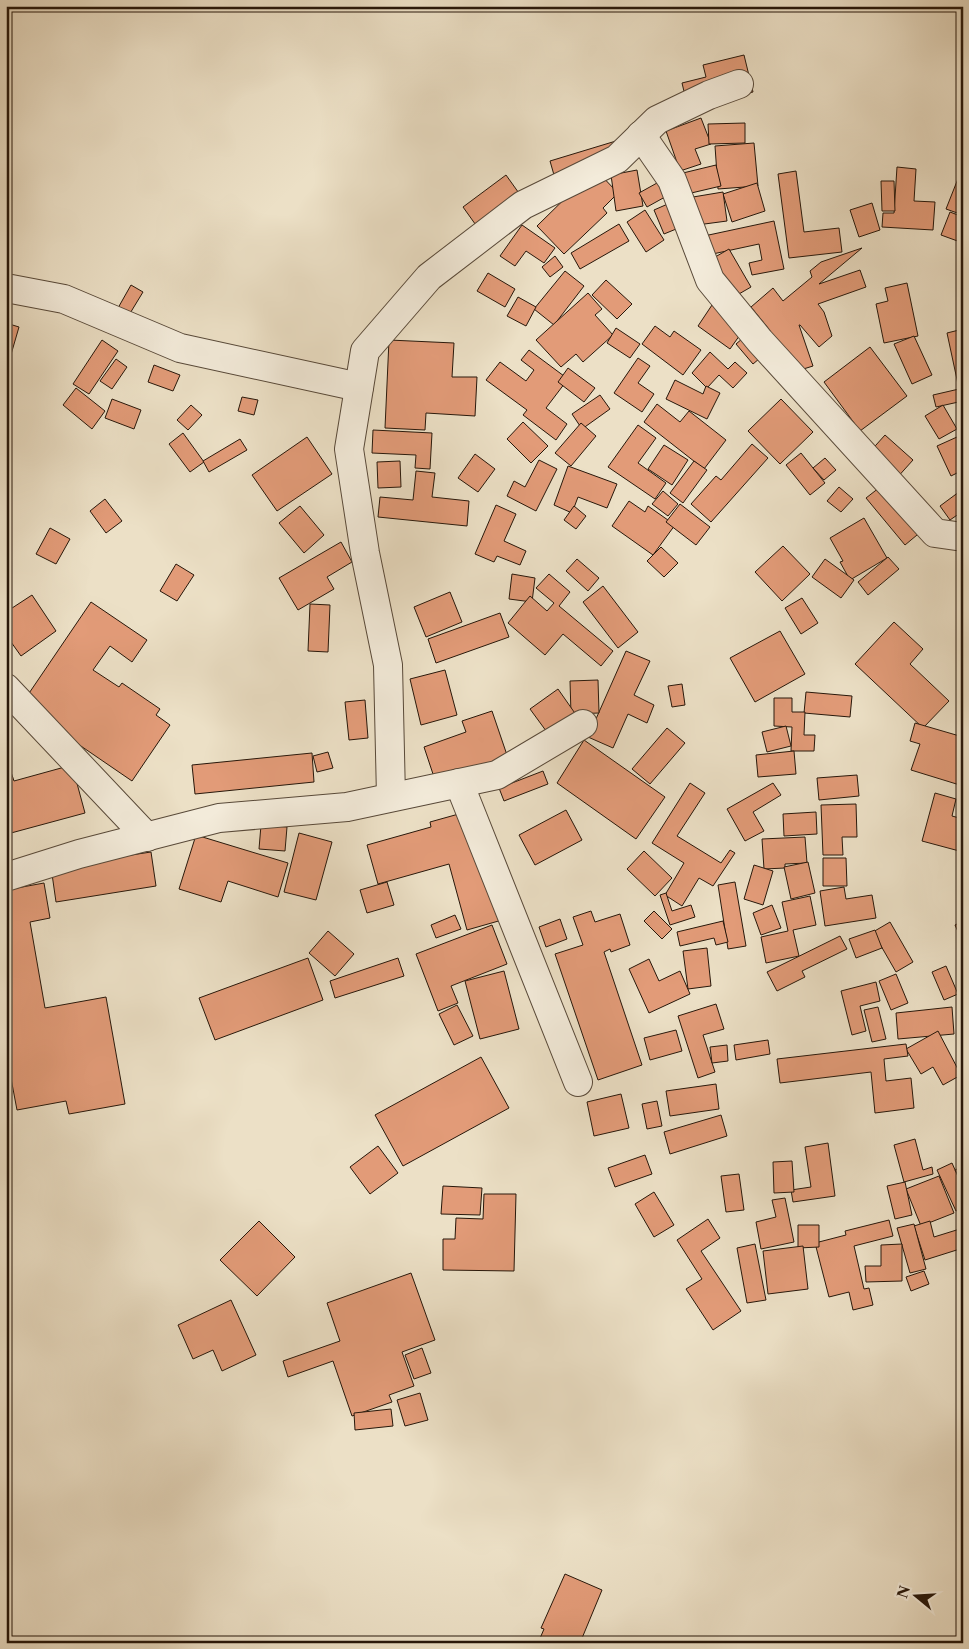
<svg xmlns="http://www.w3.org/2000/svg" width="969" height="1649" viewBox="0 0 969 1649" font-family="'Libre Caslon Text',serif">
<rect width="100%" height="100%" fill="#ece0c6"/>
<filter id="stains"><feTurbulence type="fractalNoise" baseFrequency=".004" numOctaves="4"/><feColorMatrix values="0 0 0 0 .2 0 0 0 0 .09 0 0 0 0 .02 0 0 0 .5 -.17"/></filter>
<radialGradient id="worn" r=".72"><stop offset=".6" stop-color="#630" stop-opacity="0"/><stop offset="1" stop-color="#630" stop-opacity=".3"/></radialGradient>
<g fill="#e29b78" stroke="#27170a">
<polygon points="744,55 753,92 688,108 682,83 706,77 703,65"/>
<polygon points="701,118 711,144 695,149 701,164 680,171 666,131"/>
<polygon points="745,123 745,143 709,144 708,124"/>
<polygon points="639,134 646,155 556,182 550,161"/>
<polygon points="754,143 758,186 718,189 715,146"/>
<polygon points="716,165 721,186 687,194 683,173"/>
<polygon points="963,166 963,215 946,209"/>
<polygon points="897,167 916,169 914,201 935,202 933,230 882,227 883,213 894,213"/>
<polygon points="595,169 618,193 603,208 607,213 564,254 537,226"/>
<polygon points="637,170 643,206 616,211 611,175"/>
<polygon points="796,171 804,232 839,228 842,252 789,258 778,174"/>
<polygon points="506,175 521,196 478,228 463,207"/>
<polygon points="666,178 674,192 647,207 639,193"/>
<polygon points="881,181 894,181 895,211 882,211"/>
<polygon points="757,183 765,211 732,222 723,194"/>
<polygon points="723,192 727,221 697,225 693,197"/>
<polygon points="670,203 681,227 664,234 654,210"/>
<polygon points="872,203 880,230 859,237 850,210"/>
<polygon points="645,210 664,240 646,252 627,222"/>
<polygon points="950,212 963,217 963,243 941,235"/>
<polygon points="774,221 784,269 752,275 749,263 762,260 759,244 708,255 704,236"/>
<polygon points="619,224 629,241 580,269 571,253"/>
<polygon points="522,225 555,248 544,263 526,251 515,266 500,256"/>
<polygon points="862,248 819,284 860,270 866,287 818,304 824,312 832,336 819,347 800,325 799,325 813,366 797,371 772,340 768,328 751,307 773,288 783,301 812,277 810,271 821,262"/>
<polygon points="729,249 751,287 732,298 710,260"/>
<polygon points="555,256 563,267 550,277 542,267"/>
<polygon points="565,271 584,286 554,325 534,309"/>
<polygon points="488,273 515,289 505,307 477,291"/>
<polygon points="606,280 632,304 617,319 592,295"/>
<polygon points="907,283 918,336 884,343 876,304 888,301 885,288"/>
<polygon points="131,285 143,292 129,315 118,308"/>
<polygon points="588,293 602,309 595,315 613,335 583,362 576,354 561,367 536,340"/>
<polygon points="518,297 536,307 526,326 507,316"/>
<polygon points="714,302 747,325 730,349 698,326"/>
<polygon points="6,323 19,327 10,358 6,357"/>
<polygon points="655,326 670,337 674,331 701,350 683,375 642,344"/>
<polygon points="616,328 640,344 630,358 607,343"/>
<polygon points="963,329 963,401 936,407 933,395 959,389 947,333"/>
<polygon points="749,333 766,353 753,364 736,344"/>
<polygon points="914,336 932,375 912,384 894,344"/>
<polygon points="102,340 118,351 89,394 73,384"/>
<polygon points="389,340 454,343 452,377 477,377 475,416 426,413 425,430 385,428"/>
<polygon points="870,347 907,396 860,431 824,382"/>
<polygon points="529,350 568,379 546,408 567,424 556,440 523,415 527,410 486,380 500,362 526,381 534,370 521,360"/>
<polygon points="710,352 728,369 735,362 747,373 733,388 719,375 707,388 692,373"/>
<polygon points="638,358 650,366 638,383 654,394 642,412 614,393"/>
<polygon points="116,359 127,367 112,389 100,381"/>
<polygon points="154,365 180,375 173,391 148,382"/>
<polygon points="568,368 595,388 584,402 558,382"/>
<polygon points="675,380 703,394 706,386 720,393 707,419 666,399"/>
<polygon points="76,388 105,411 92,429 63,405"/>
<polygon points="600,395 610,409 582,429 572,414"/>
<polygon points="242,397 258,400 254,415 238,411"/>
<polygon points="112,399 141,410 134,429 105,418"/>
<polygon points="781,399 813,432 780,464 748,431"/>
<polygon points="657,404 680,422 689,411 726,440 704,469 644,422"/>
<polygon points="191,405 202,415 188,430 177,420"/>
<polygon points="943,405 957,429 939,439 925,416"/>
<polygon points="523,422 548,446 531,463 507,439"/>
<polygon points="581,423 596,436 571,466 555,453"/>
<polygon points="638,425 656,438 638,463 666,483 655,499 608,467"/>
<polygon points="373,430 432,433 430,469 415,468 416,455 372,453"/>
<polygon points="183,433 204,462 190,472 169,444"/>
<polygon points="885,435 913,460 895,480 867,455"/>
<polygon points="307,437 332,474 277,511 252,475"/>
<polygon points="957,437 963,449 963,470 951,476 937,446"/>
<polygon points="240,439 247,450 209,472 203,461"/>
<polygon points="752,444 768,458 711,522 691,504 716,476 721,480"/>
<polygon points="664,445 688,460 672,485 648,469"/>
<polygon points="801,453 825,483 810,495 786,465"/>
<polygon points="475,454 495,469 478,492 458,478"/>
<polygon points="825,458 836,470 824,480 813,468"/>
<polygon points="539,460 557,469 536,511 507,496 514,481 525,487"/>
<polygon points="400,461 401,487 378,488 377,462"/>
<polygon points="694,461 707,470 683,503 670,493"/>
<polygon points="568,466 617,484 607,508 578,497 572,513 554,505"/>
<polygon points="416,471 435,473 432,497 469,501 467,526 378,517 380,497 413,500"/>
<polygon points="884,484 923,530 905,545 866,498"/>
<polygon points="839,487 853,499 841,512 827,501"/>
<polygon points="963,489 963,511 950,520 940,506"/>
<polygon points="663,491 678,504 668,516 652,504"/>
<polygon points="105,499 122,521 106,533 90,511"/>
<polygon points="629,501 645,512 648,506 675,525 653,555 612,526"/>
<polygon points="680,504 710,527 696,545 666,522"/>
<polygon points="496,505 516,514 504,541 526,551 520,565 497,556 494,562 475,554"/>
<polygon points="300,506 324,535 304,553 279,523"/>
<polygon points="574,506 586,516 576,529 564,520"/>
<polygon points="864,518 887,558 850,580 840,562 843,561 830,538"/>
<polygon points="50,528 70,539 56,564 36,554"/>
<polygon points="341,542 352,562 327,577 334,589 298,610 279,578"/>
<polygon points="783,546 810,574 782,601 755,572"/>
<polygon points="661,547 678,563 664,577 647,561"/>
<polygon points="888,557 899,569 868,595 858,582"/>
<polygon points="577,559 599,578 588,591 566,571"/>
<polygon points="825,559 854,580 841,598 812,577"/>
<polygon points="176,564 194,575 177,601 160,591"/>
<polygon points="512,574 535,578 532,602 509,599"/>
<polygon points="549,574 570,592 559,606 613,651 601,666 563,634 545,655 508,623 530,596 547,611 554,603 536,588"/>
<polygon points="603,586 638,632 618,648 583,602"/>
<polygon points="450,592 462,622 426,637 414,607"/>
<polygon points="32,595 56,631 21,656 11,642 6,645 6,612"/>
<polygon points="802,598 818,623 801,634 785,608"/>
<polygon points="91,602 147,640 132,662 110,646 93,670 119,687 122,683 160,709 156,715 170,725 132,781 21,705"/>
<polygon points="310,604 330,605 328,652 308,651"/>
<polygon points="500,613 509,637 436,663 428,639"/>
<polygon points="894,622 923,649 910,664 949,701 923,728 855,664"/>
<polygon points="780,631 805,674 755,702 730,658"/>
<polygon points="626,651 650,661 634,695 654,705 647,723 628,714 613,748 588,737"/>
<polygon points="445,670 457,715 421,725 410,679"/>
<polygon points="598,680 599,713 571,714 570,681"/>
<polygon points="682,684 685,705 672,707 668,686"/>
<polygon points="558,689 579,719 552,739 530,709"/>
<polygon points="806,692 852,696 850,717 804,713"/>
<polygon points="774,698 792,698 792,712 805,712 804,735 815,735 814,751 791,751 792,727 774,726"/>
<polygon points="365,700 368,738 349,740 345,702"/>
<polygon points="492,711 508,758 436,783 424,747 466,732 462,721"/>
<polygon points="915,723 963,737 963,786 911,770 920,744 910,741"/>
<polygon points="786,726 791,746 767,752 762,732"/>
<polygon points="667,728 685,743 650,784 632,769"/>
<polygon points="584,740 665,797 636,839 557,783"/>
<polygon points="794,751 796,774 758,777 756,755"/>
<polygon points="328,752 333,768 317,772 313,756"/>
<polygon points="312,753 314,782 195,794 192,765"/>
<polygon points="72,765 85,813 11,833 6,817 6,767 9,766 14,781"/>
<polygon points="543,771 548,784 504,801 499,788"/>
<polygon points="857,775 859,796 819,800 817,778"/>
<polygon points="690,783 705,793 677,836 721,863 730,850 735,853 713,886 699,878 682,906 665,895 684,863 652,843"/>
<polygon points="773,783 781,795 753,812 764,831 745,841 727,809"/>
<polygon points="935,793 956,799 952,816 963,819 963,852 922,841"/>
<polygon points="856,804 857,837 842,837 843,855 823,855 821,805"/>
<polygon points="473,810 502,920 467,930 449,864 378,884 367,845 431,827 430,822"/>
<polygon points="566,810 582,840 535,865 519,835"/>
<polygon points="816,812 817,834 784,836 783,814"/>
<polygon points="261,825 287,827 285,851 259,849"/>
<polygon points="299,833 332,842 316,900 284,892"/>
<polygon points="196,835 288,863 278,897 228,881 221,902 179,889"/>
<polygon points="805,837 807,863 785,864 785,868 764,869 762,839"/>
<polygon points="644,851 672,878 655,896 627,869"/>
<polygon points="151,852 156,886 56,902 51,867"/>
<polygon points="823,858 846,858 847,886 823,886"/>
<polygon points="808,862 815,893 791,899 784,867"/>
<polygon points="754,865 773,871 763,905 744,899"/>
<polygon points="387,882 394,905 367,913 360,890"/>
<polygon points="735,882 746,946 728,949 718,885"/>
<polygon points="44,883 50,918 30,922 45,1008 106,997 125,1104 69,1114 66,1101 17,1110 6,1052 6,890"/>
<polygon points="844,887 846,899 872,895 876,918 825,926 820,891"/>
<polygon points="666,893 672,911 691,905 695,917 670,925 660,895"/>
<polygon points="810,896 816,925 793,930 799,956 766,963 761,937 788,931 782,902"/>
<polygon points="772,905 781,928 761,935 753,913"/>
<polygon points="591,911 595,922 620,914 630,945 611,952 610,949 604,952 642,1065 598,1080 555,954 583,945 573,917"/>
<polygon points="654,911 672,929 662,939 644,921"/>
<polygon points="455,915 461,929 436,938 431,925"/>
<polygon points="560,919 567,939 546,947 539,927"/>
<polygon points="723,921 728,942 716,945 714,938 680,946 677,932"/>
<polygon points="963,921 963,943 955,925"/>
<polygon points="890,922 913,962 896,972 873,932"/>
<polygon points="492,925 507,964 451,986 458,1003 438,1011 416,954"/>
<polygon points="875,930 882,948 856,958 849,939"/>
<polygon points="328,931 354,954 335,976 309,953"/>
<polygon points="840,936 847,949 802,971 805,977 777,991 767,972"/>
<polygon points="707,948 711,986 688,989 683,951"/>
<polygon points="308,958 323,1000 215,1040 199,998"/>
<polygon points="398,958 404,976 335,998 330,981"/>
<polygon points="649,959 659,981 680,971 690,994 649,1013 629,969"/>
<polygon points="946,966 958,994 944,1000 932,972"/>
<polygon points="504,971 519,1029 480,1039 465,981"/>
<polygon points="896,974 908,1003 891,1010 879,981"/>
<polygon points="876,982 880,1001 860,1006 866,1031 852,1035 841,991"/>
<polygon points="716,1004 724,1029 703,1035 715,1072 698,1078 678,1016"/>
<polygon points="457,1005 473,1036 454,1045 439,1014"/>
<polygon points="878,1007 886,1039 872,1042 864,1010"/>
<polygon points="952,1007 954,1034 898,1039 896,1013"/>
<polygon points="676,1030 682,1051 650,1060 644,1038"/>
<polygon points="938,1031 961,1075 943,1085 933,1067 921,1074 906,1049"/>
<polygon points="768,1040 770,1054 736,1060 734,1045"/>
<polygon points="906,1044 908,1056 884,1059 886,1081 911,1078 914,1108 875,1113 871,1072 780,1083 777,1059"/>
<polygon points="727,1045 728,1061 712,1063 710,1047"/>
<polygon points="481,1057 509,1108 403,1166 375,1115"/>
<polygon points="716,1084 719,1109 670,1116 666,1091"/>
<polygon points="621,1094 629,1128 594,1136 587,1102"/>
<polygon points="657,1101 662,1126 647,1129 642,1104"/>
<polygon points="721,1115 727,1136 670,1154 664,1132"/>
<polygon points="915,1139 923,1170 932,1167 933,1174 904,1182 894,1145"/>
<polygon points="828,1143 835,1196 793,1202 791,1190 811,1187 805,1147"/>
<polygon points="378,1146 398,1173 370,1194 350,1167"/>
<polygon points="645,1155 652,1174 615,1187 608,1168"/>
<polygon points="792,1161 794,1192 774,1193 773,1162"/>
<polygon points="952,1163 963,1188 963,1208 956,1211 937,1170"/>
<polygon points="963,1166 963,1183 955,1170"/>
<polygon points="739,1174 744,1210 726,1212 721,1176"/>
<polygon points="939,1176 954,1213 921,1226 906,1189"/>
<polygon points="905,1182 912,1215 895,1219 887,1186"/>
<polygon points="443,1186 482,1188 480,1215 441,1214"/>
<polygon points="654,1192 674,1225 654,1237 635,1204"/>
<polygon points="484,1194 516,1194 514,1271 443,1270 443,1239 455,1239 456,1218 483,1219"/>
<polygon points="785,1198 794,1242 761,1249 756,1222 776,1217 772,1200"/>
<polygon points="708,1219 720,1238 701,1251 741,1311 713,1330 686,1289 702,1279 677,1240"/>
<polygon points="889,1220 893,1236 854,1246 864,1289 869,1288 873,1305 853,1310 849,1292 829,1297 815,1243 846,1235 845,1231"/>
<polygon points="259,1221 295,1257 257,1296 220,1260"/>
<polygon points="930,1221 934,1237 963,1228 963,1248 925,1260 914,1226"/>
<polygon points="914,1224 926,1269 910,1273 897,1228"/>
<polygon points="798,1225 819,1225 819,1247 798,1248"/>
<polygon points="755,1244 766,1300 747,1303 737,1248"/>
<polygon points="902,1244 902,1281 866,1282 865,1266 881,1266 881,1245"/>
<polygon points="803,1246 808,1289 768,1294 763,1251"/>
<polygon points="924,1271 929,1284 911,1291 906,1277"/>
<polygon points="411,1273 435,1340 402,1352 414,1386 389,1395 392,1402 352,1416 333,1361 288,1377 283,1361 340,1341 327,1303"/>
<polygon points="231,1300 256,1355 222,1371 213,1350 193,1359 178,1325"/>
<polygon points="422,1348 431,1373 414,1379 405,1355"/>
<polygon points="420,1393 428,1420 405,1426 397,1400"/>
<polygon points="391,1409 393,1426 355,1430 354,1413"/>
<polygon points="565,1574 602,1590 580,1643 538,1643 544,1629 541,1628"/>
</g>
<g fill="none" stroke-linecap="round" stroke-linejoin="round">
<defs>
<g id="minor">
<polyline points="641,135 672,180 710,280 760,341 935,533 963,537"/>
<polyline points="6,288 64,299 180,348 359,387"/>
<polyline points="6,688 147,837"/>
<polyline points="459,783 578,1082"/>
<polyline points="391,797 388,665 365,553 349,449 365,351 429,277 523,205 617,159 657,120 709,95 739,84"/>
<polyline points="6,877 79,854 219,818 347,807 497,775 583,724"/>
</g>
</defs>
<use href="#minor" stroke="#584939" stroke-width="30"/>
<use href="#minor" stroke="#f3ebda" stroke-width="28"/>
</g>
<rect width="969" height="1649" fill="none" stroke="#ece0c6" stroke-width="25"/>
<rect x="8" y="8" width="954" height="1634" fill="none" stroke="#27170a" stroke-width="2.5"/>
<rect x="12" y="12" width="944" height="1624" fill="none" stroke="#27170a"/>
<g transform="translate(916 1596) rotate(288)" stroke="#f3ebda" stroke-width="4" paint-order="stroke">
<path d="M0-4L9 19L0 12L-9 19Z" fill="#27170a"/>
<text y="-8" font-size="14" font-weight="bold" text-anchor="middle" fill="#27170a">N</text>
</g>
<rect width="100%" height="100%" filter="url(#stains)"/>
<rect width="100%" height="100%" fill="url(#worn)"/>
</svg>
